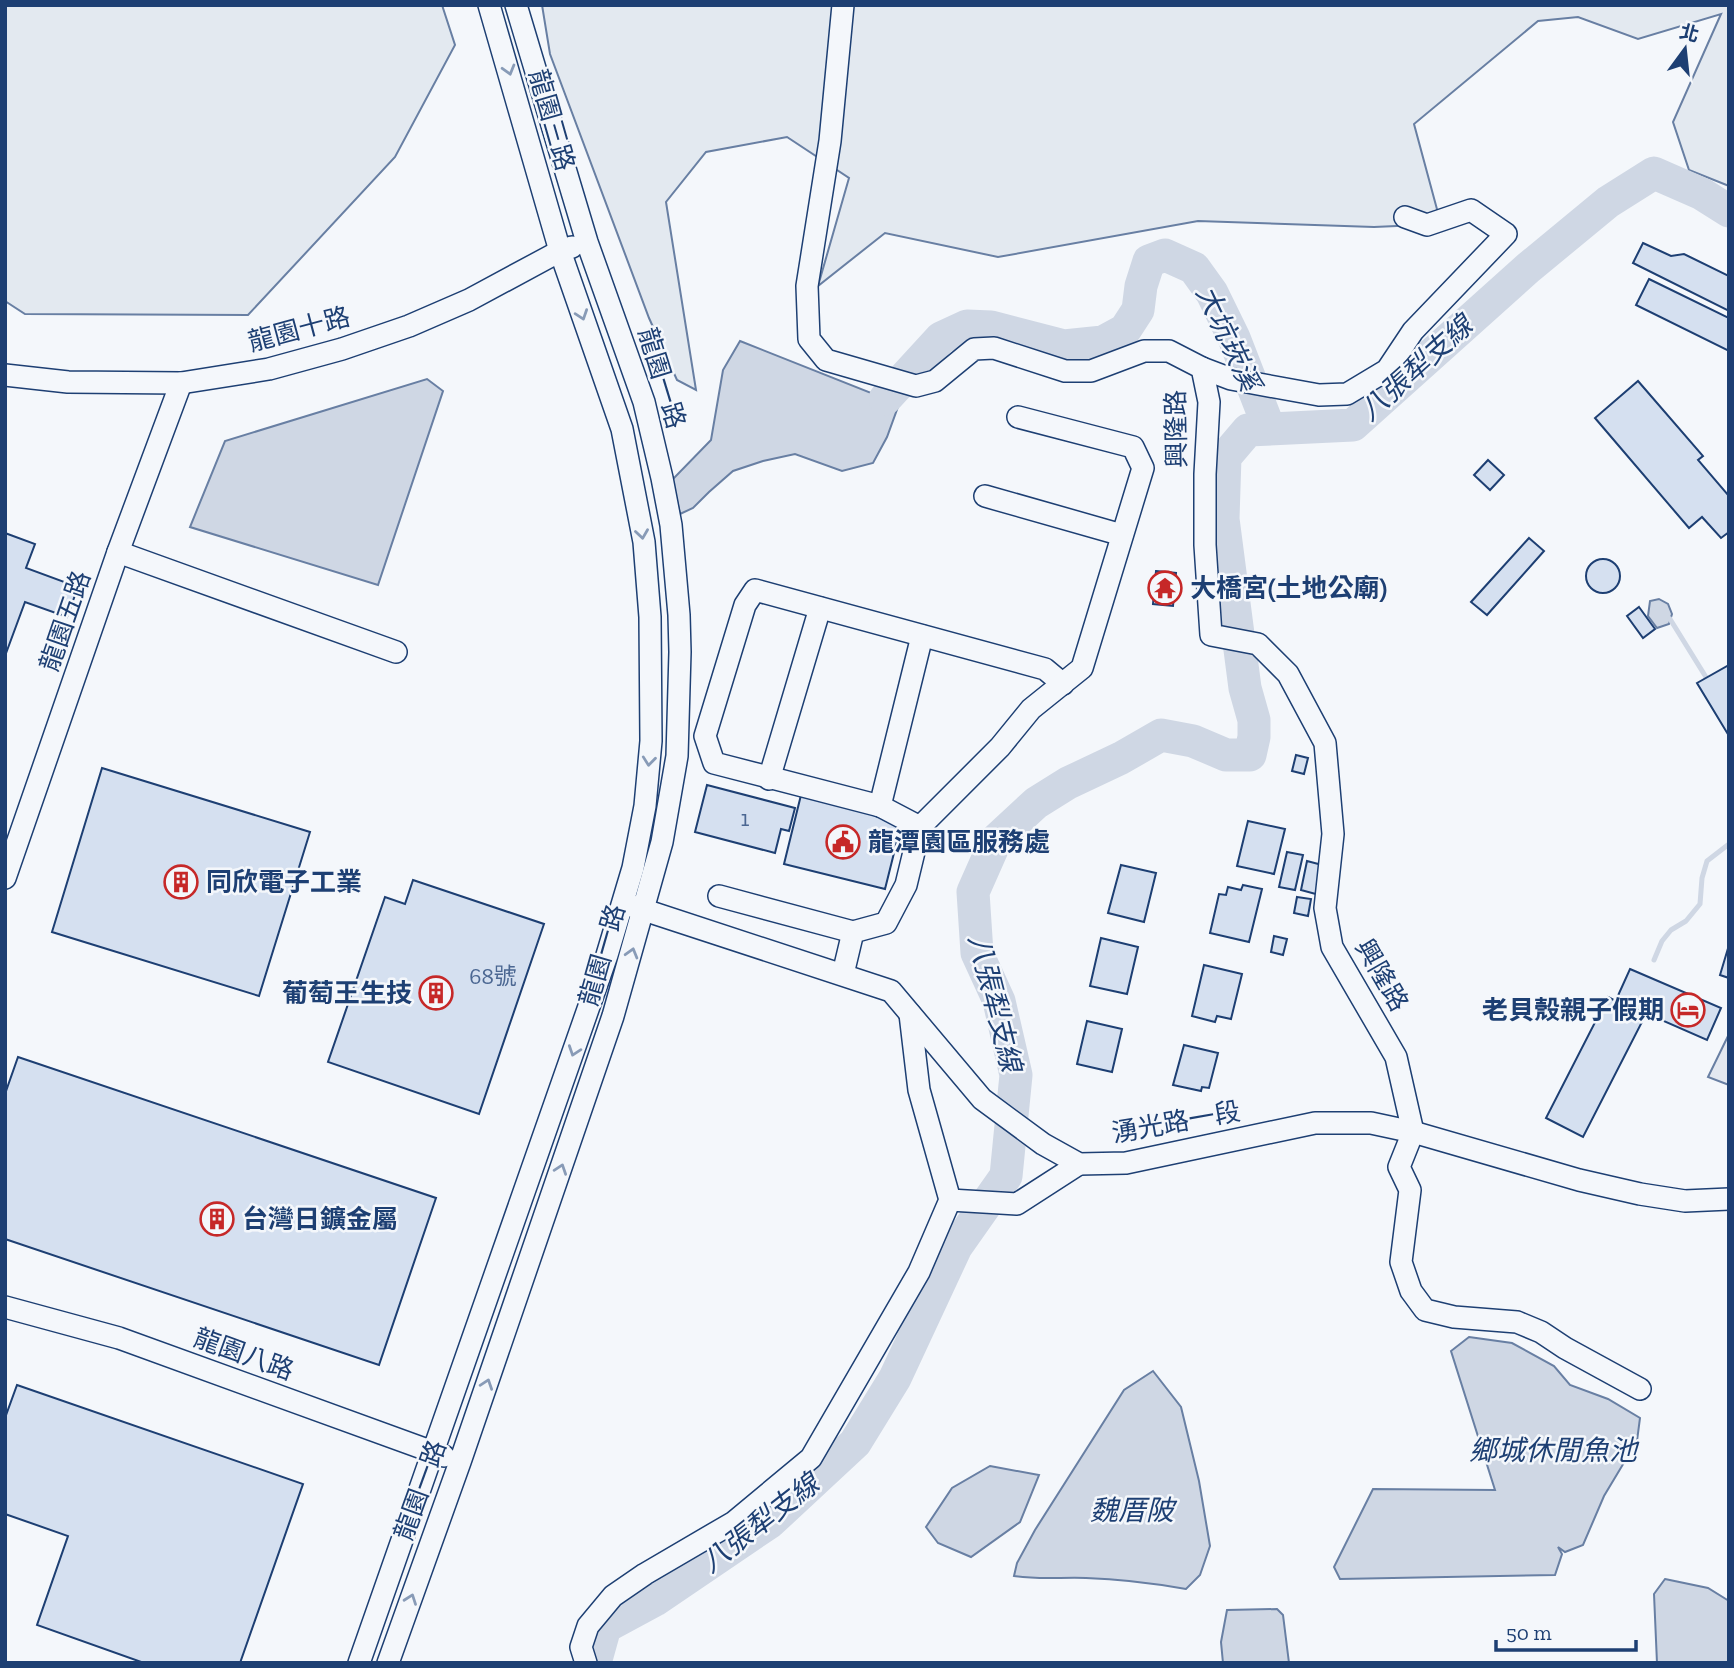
<svg xmlns="http://www.w3.org/2000/svg" width="1734" height="1668" viewBox="0 0 1734 1668" font-family="'Zilla Slab','Noto Sans TC',serif">
<rect width="100%" height="100%" fill="#f4f7fb"/>
<g fill="#e3e9f0" stroke="#687fa3" stroke-width="2">
<polygon points="5,5 442,5 455,45 395,157 248,315 25,314 5,301"/>
<polygon points="542,5 1729,5 1729,186 1689,170 1673,122 1721,14 1638,39 1578,17 1538,21 1414,124 1441,224 1374,227 1198,221 998,257 885,233 818,286 849,178 787,137 706,152 666,202 696,390 677,380 649,318 550,54"/>
</g>
<polygon fill="#e3e8f0" stroke="#687fa3" stroke-width="2" points="1729,1034 1729,1085 1708,1077"/>
<g fill="#cfd7e4" stroke="#687fa3" stroke-width="2">
<polygon points="740,341 899,404 887,437 873,463 842,471 795,454 763,461 733,471 709,492 693,508 680,514 672,480 711,440 723,370"/>
<polygon points="427,379 443,391 378,585 190,527 225,441"/>
<polygon points="1659,599 1668,604 1672,614 1669,624 1657,628 1648,616 1650,601"/>
<polygon points="1469,1337 1512,1343 1554,1366 1570,1385 1608,1399 1640,1418 1637,1441 1604,1496 1583,1545 1565,1552 1558,1547 1562,1554 1555,1575 1340,1579 1334,1567 1373,1489 1495,1490 1451,1351"/>
<path d="M1153 1371 1181 1407 1199 1481 1210 1546 1200 1575 1186 1589C1152 1583 1120 1579 1086 1578 1062 1577 1039 1580 1014 1576L1017 1563 1035 1530 1124 1390Z"/>
<polygon points="990,1466 1039,1475 1020,1522 971,1557 938,1543 926,1527 952,1488"/>
<polygon points="1665,1579 1708,1588 1729,1601 1729,1663 1657,1663 1654,1594"/>
<polygon points="1277,1609 1283,1615 1289,1663 1223,1663 1221,1642 1227,1610"/>
</g>
<g fill="none" stroke-linecap="round" stroke-linejoin="round">
<g stroke="#cfd7e4" stroke-width="5">
<polyline points="1670,619 1709,682"/>
<polyline points="1654,960 1662,941 1671,930 1686,921 1700,904 1702,878 1707,861 1729,844"/>
</g>
<g stroke="#cfd7e4" stroke-width="33">
<polyline points="885,399 941,338 967,326 991,327 1064,346 1103,342 1125,330 1138,310 1141,286 1149,261 1165,255 1194,268 1212,293 1234,338 1269,428"/>
<polyline points="595,1663 605,1627 655,1600 770,1522 855,1443 895,1378 956,1247 1006,1176 1016,1075 999,1001 977,953 973,892 996,840 1036,803 1068,783 1121,758 1161,735 1193,741 1226,755 1250,755 1254,737 1254,720 1245,688 1223,519 1225,457 1248,430 1353,425 1528,268 1608,202 1654,173 1702,194 1729,211"/>
</g>
</g>
<g fill="#d5e0f0" stroke="#1d3f73" stroke-width="2">
<polygon points="1643,243 1671,256 1684,254 1729,276 1729,311 1633,263"/>
<polygon points="1649,279 1729,318 1729,351 1636,305"/>
<polygon points="1638,381 1703,456 1698,460 1729,496 1729,532 1721,538 1702,517 1689,528 1595,418"/>
<polygon points="1488,460 1504,475 1490,490 1474,475"/>
<polygon points="5,533 35,544 26,568 78,587 67,617 25,602 5,656"/>
<polygon points="1529,538 1544,551 1487,615 1471,602"/>
<circle cx="1603" cy="576" r="17"/>
<polygon points="1156,571 1176,573 1173,606 1153,604"/>
<polygon points="1639,607 1655,629 1643,638 1627,616"/>
<polygon points="1729,665 1729,736 1697,683"/>
<polygon points="1296,755 1308,758 1304,774 1292,771"/>
<polygon points="102,768 310,832 259,996 52,932"/>
<polygon points="707,785 795,808 789,831 781,829 775,853 695,832"/>
<polygon points="801,795 902,821 885,889 784,864"/>
<polygon points="1248,821 1285,829 1274,874 1237,866"/>
<polygon points="1287,852 1303,855 1295,890 1279,887"/>
<polygon points="1307,861 1326,866 1323,896 1301,890"/>
<polygon points="1121,865 1156,873 1144,922 1108,913"/>
<polygon points="413,880 544,924 479,1114 328,1062 385,897 405,904"/>
<polygon points="1243,885 1262,889 1249,942 1210,933 1219,894 1226,895 1228,887 1241,890"/>
<polygon points="1297,897 1311,899 1308,916 1294,913"/>
<polygon points="1274,936 1287,939 1283,955 1271,952"/>
<polygon points="1101,938 1138,947 1127,994 1090,986"/>
<polygon points="1729,945 1729,978 1720,975"/>
<polygon points="1204,965 1242,974 1231,1019 1217,1016 1215,1022 1192,1016"/>
<polygon points="1630,969 1721,1008 1707,1040 1616,1000"/>
<polygon points="1608,997 1645,1016 1583,1137 1546,1118"/>
<polygon points="1087,1021 1122,1029 1112,1072 1077,1064"/>
<polygon points="1184,1045 1218,1053 1209,1088 1202,1087 1201,1091 1173,1085"/>
<polygon points="18,1057 436,1198 379,1365 5,1239 5,1094"/>
<polygon points="17,1385 303,1484 240,1663 144,1663 37,1625 68,1536 5,1514 5,1418"/>
</g>
<g fill="none" stroke-linecap="round" stroke-linejoin="round">
<defs>
<g id="minor">
<polyline points="843,5 830,141 807,286 809,339 826,360 916,386 935,381 974,349 994,348 1065,371 1091,371 1144,351 1169,351 1202,368 1209,402 1205,474 1205,545 1211,635 1258,644 1288,674 1325,743 1333,834 1325,908 1332,947 1396,1057 1413,1132 1399,1167 1410,1190 1401,1262 1411,1291 1425,1310 1454,1317 1517,1322 1541,1332 1565,1348 1640,1389"/>
<polyline points="1202,368 1231,379 1319,395 1347,394 1387,370 1413,331 1506,234 1471,210 1427,225 1405,217"/>
<polyline points="5,375 68,382 181,383 269,369 342,349 409,326 469,300 560,251 572,247"/>
<polyline points="985,496 1122,535"/>
<polyline points="118,552 396,652"/>
<polyline points="769,779 820,608"/>
<polyline points="880,806 922,636"/>
<polyline points="920,827 880,806 714,763 705,736 745,605 755,590 1045,669 1063,684"/>
<polyline points="5,878 118,552 181,383"/>
<polyline points="719,896 853,932"/>
<polyline points="632,906 891,991 982,1099 1043,1144 1079,1164 1126,1163 1315,1123 1371,1123 1413,1132 1579,1180 1640,1194 1685,1201 1729,1199"/>
<polyline points="843,974 853,932 886,923 906,885 920,827 1000,747 1031,709 1082,668 1143,468 1133,447 1018,417"/>
<polyline points="950,1200 1017,1204 1079,1164"/>
<polyline points="5,1307 119,1338 444,1456"/>
<polyline points="359,1663 607,955 633,868 645,806 651,741 650,617 644,542 622,429 560,251 489,5"/>
<polyline points="388,1663 460,1462 613,1016 662,842 677,756 680,652 679,615 671,525 662,478 644,402 587,242 516,5"/>
<polyline points="586,1663 581,1647 588,1626 613,1596 645,1574 734,1522 811,1458 919,1272 950,1200 919,1090 910,1014"/>
</g>
</defs>
<use href="#minor" stroke="#1d3f73" stroke-width="24"/>
<use href="#minor" stroke="#f4f7fb" stroke-width="21"/>
</g>
<defs><path id="oneway-chevron" d="M-2-3.5L2.5 0L-2 3.5" fill="none" stroke-width="1.6" stroke-linecap="round" stroke-linejoin="round" transform="scale(1.75)"/></defs>
<g stroke="#889bb7">
<use href="#oneway-chevron" transform="translate(509 70) rotate(74)"/>
<use href="#oneway-chevron" transform="translate(582 315) rotate(71)"/>
<use href="#oneway-chevron" transform="translate(642 534) rotate(82)"/>
<use href="#oneway-chevron" transform="translate(649 761) rotate(96)"/>
<use href="#oneway-chevron" transform="translate(632 953) rotate(-74)"/>
<use href="#oneway-chevron" transform="translate(574 1051) rotate(109)"/>
<use href="#oneway-chevron" transform="translate(561 1169) rotate(-71)"/>
<use href="#oneway-chevron" transform="translate(487 1384) rotate(-71)"/>
<use href="#oneway-chevron" transform="translate(411 1599) rotate(-70)"/>
</g>
<defs>
<symbol id="temple-ring" viewBox="-11 -11 22 22"><circle r="9.5" fill="#f4f7fb" stroke="#c62828" stroke-width="1.5"/><path d="M0-6L5-2H3V0L6.5 2.5H4V6H1.5V3h-3V6H-4V2.5H-6.5L-3 0V-2H-5Z" fill="#c62828"/></symbol>
<symbol id="civic-ring" viewBox="-11 -11 22 22"><circle r="9.5" fill="#f4f7fb" stroke="#c62828" stroke-width="1.5"/><path d="M-.6-6.5H3V-4.5H.6V-3L4-1V1h2V6H-6V1h2V-1L-.6-3ZM-1.2 2.5V6h2.4V2.5Z" fill="#c62828"/></symbol>
<symbol id="building-ring" viewBox="-11 -11 22 22"><circle r="9.5" fill="#f4f7fb" stroke="#c62828" stroke-width="1.5"/><path d="M-4-6H4V6H1V3H-1V6H-4ZM-2.5-4.3h1.7v1.8h-1.7ZM.8-4.3h1.7v1.8H.8ZM-2.5-1h1.7V.8h-1.7ZM.8-1h1.7V.8H.8Z" fill="#c62828"/></symbol>
<symbol id="hotel-ring" viewBox="-11 -11 22 22"><circle r="9.5" fill="#f4f7fb" stroke="#c62828" stroke-width="1.5"/><path d="M-6-4.5h1.5V1H6V5H4.5V3h-9V5H-6ZM-4 0a1.8 1.8 0 1 1 3.6 0ZM.5 0V-2.5h3Q6-2.5 6 0Z" fill="#c62828"/></symbol>
</defs>
<g fill-rule="evenodd">
<use href="#temple-ring" x="1146" y="569" width="38" height="38"/>
<use href="#civic-ring" x="824" y="823" width="38" height="38"/>
<use href="#building-ring" x="162" y="863" width="38" height="38"/>
<use href="#building-ring" x="417" y="974" width="38" height="38"/>
<use href="#hotel-ring" x="1669" y="991" width="38" height="38"/>
<use href="#building-ring" x="198" y="1200" width="38" height="38"/>
</g>
<g text-anchor="middle" dominant-baseline="central" stroke-width="5" stroke-linejoin="round" paint-order="stroke">
<g font-size="23" fill="#4b6792">
<text x="745" y="818">1</text>
<text x="493" y="976">68號</text>
</g>
<g font-size="26" fill="#1d3f73" stroke="#f4f7fb">
<text transform="translate(552 120) rotate(74)">龍園三路</text>
<text transform="translate(299 329) rotate(-15)">龍園十路</text>
<text transform="translate(662 378) rotate(73)">龍園一路</text>
<text transform="translate(1176 429) rotate(-91)">興隆路</text>
<text transform="translate(65 621) rotate(-71)">龍園五路</text>
<text transform="translate(602 955) rotate(-74)">龍園一路</text>
<text transform="translate(1382 975) rotate(60)">興隆路</text>
<text transform="translate(1176 1122) rotate(-10)">湧光路一段</text>
<text transform="translate(244 1354) rotate(20)">龍園八路</text>
<text transform="translate(420 1490) rotate(-70)">龍園一路</text>
</g>
<g font-size="26" font-weight="bold" fill="#1d3f73" stroke="#f4f7fb" text-anchor="start">
<text x="1190" y="588">大橋宮(土地公廟)</text>
<text x="868" y="842">龍潭園區服務處</text>
<text x="206" y="882">同欣電子工業</text>
<text x="412" y="993" text-anchor="end">葡萄王生技</text>
<text x="1664" y="1010" text-anchor="end">老貝殼親子假期</text>
<text x="242" y="1219">台灣日鑛金屬</text>
</g>
<g font-size="28" font-style="italic" fill="#1d3f73" stroke="#f4f7fb">
<text transform="translate(1228 338) rotate(65)">大坑崁溪</text>
<text transform="translate(1416 368) rotate(-42)">八張犁支線</text>
<text transform="translate(995 1003) rotate(76)">八張犁支線</text>
<text x="1553" y="1450">鄉城休閒魚池</text>
<text x="1132" y="1510">魏厝陂</text>
<text transform="translate(760 1523) rotate(-38)">八張犁支線</text>
</g>
</g>
<rect width="1734" height="1668" fill="none" stroke="#1d3f73" stroke-width="14"/>
<g transform="translate(1685 49) rotate(15)" stroke="#f4f7fb" stroke-width="5" paint-order="stroke">
<path d="M0-5L12 26L0 18L-12 26Z" fill="#1d3f73"/>
<text y="-10" font-size="19" font-weight="bold" text-anchor="middle" fill="#1d3f73">北</text>
</g>
<path d="M1496 1640v10h140v-10" fill="none" stroke="#1d3f73" stroke-width="3.5"/>
<text x="1506" y="1640" font-size="21" fill="#1d3f73" stroke="#f4f7fb" stroke-width="5" paint-order="stroke">50 m</text>
</svg>
